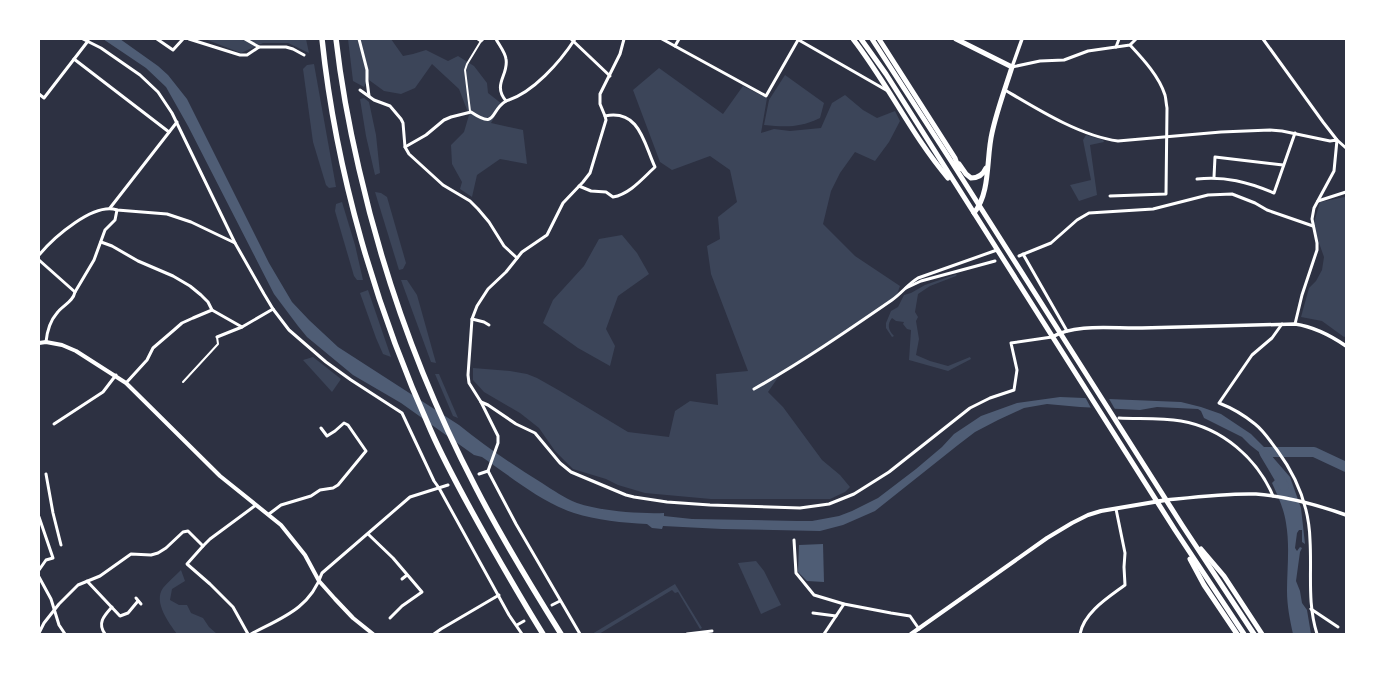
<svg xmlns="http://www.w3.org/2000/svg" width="1385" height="673" viewBox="0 0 1385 673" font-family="Ubuntu,sans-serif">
<rect width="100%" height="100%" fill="#2d3142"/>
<g fill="#3c4559">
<polygon points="205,39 306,39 309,53 288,43 263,43 241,53"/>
<polygon points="348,39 391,39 403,56 413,54 426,50 448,61 458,56 474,66 487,83 488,93 502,104 491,123 523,130 527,164 500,159 477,175 472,197 460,189 462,182 452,164 451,145 464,132 469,115 459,89 432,64 415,88 401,94 384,91 369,80 367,73 367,81 364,87 353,81"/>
<polygon points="314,64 336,187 329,188 326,185 313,142 303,69 307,65"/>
<polygon points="659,68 723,114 743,86 767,98 761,133 774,129 790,131 821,128 832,103 845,95 863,110 877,118 895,111 900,121 889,142 875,161 855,152 840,173 831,191 823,224 855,256 900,286 896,297 779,376 768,392 783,407 822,460 840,475 850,487 845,492 830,499 711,499 645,493 618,485 606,479 573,469 555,451 539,428 520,413 484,392 473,380 473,368 510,371 527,374 537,378 560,391 628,432 669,437 675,411 690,401 718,405 716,374 748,371 711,274 707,246 720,239 718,217 737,202 730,170 710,156 672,170 660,162 633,90"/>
<path d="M785 75 824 103 820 118C799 128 786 127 764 125L769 100Z"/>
<polygon points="364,98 369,102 376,135 380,173 375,175 366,136 360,99"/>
<polygon points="1086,135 1103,140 1104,142 1090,145 1097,195 1079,201 1070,185 1091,180 1083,140"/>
<polygon points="375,192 381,193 387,197 406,263 403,269 399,270"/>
<polygon points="1345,197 1346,336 1344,337 1322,321 1301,317 1309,288 1316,281 1322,270 1324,257 1313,226 1320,202"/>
<polygon points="342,202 355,245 363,280 357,280 354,276 335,211 336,204"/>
<polygon points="622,235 637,253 649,274 618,296 606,329 615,346 610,366 578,348 543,323 553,300 584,266 599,239"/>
<path d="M957 274 956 276 930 286 918 294 915 312 918 317 916 321 919 339 916 355 930 361 948 366 970 357 971 359 948 371 909 360 911 330 907 329 903 324 904 322 896 321 892 318C887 324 888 330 894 336L892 337 886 328V323L891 311 898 307 904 295 911 293 925 285Z"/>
<polygon points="401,280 407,280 417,295 436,363 431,362"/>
<polygon points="368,290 391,357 383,354 376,338 360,293"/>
<polygon points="313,357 341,379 332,392 303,360"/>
<polygon points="435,374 439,374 458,418 453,416"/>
<polygon points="756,561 764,571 781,605 761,614 738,563"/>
<path d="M181 570 185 581 172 589 170 600 179 605H187L191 613 203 618 209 627 217 634H177C169 623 153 602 163 588 168 582 175 576 181 570Z"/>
<polygon points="675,584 702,628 700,629 678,592 675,593 672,590 599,634 592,634"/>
</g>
<g fill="#4f5d75">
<path d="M103 39H120L158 66 168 75 187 99 269 263 292 302 309 320 338 347 459 425C485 446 513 465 542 483 553 490 564 498 577 503 601 511 639 514 664 513V516L692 519 797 521H812L839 516 852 511 878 498 916 469 942 447 954 434 981 416 1017 403 1060 397 1181 402 1201 407 1221 414 1251 434 1264 447 1290 477 1301 508 1305 544 1302 542V530H1299L1297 533 1295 548 1297 551 1300 547 1302 548 1300 552 1296 581 1300 591 1302 603 1307 610 1311 634H1293C1290 620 1287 606 1287 591 1287 569 1290 546 1286 523 1284 509 1278 496 1272 483L1276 479 1279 472 1264 456 1250 445 1242 437 1204 418 1201 411 1198 409 1157 407 1140 410 1080 407 1047 404 1024 408 998 420 975 432 958 445 875 511 843 525 820 531 722 529 663 526 662 529 652 528 647 524C623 523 596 520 574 513 541 502 510 476 482 457L474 455 401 403 353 375 307 337 298 326 274 294 188 126 166 87 146 68Z"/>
<polygon points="823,544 824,582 807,581 798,572 799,545"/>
</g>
<polygon fill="#2d3142" points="1084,395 1108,397 1116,411 1092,410"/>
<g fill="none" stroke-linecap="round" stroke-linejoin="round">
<g stroke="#4f5d75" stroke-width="10">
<polyline points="1264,452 1314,452 1346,467"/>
<polyline points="1265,454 1284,486"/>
</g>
<g stroke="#fff" stroke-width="2">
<polyline points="470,111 465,70 467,64 481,41"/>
<polyline points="183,382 218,344 217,337"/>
</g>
<g stroke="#fff" stroke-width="3">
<polyline points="83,39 101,48 140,75 158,92 172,113 235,243 264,294 273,309 289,330 326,362 351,380 402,413 434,481 439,488 509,615 522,634"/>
<polyline points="157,39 173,50 183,39"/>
<polyline points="189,39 240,55 247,55 259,47"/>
<polyline points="245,39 259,47 286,47 293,49 304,55"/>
<polyline points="359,39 367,70 367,81 369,96"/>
<polyline points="478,39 481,41 483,39"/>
<path d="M496 39C499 45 505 52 506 59 509 75 492 84 506 101 533 93 560 62 575 39"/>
<polyline points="571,39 610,76"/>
<polyline points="662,39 766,96 798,40"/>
<polyline points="797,39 886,90"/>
<polyline points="1263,39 1323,122 1337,140 1346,148"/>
<polyline points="675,46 679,39"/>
<polyline points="1116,47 1119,39"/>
<polyline points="74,59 169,132"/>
<polyline points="1012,67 1040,61 1064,60 1088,51 1130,45 1136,39"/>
<polyline points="360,90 374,100 390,106 401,119 403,123 405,147 409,154 443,185 470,201 478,209 489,222 504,246 517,258"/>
<path d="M1005 90C1037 109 1080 136 1118 141L1221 132 1270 130 1282 131 1330 141 1337 140 1334 171 1314 208 1312 219 1317 243V250L1302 295 1295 324"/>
<polyline points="39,94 44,98 88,41"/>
<path d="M405 147 426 135 444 120 451 117 471 112C498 130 489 111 506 101"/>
<polyline points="1214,177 1215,157 1283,165"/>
<path d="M1197 179C1225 176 1248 182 1274 193L1295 133"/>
<path d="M579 186 591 191 606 192 613 197C630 194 643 178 655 167 644 144 640 109 605 116"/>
<path d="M1110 196 1166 194 1167 108C1166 103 1166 99 1165 95 1159 76 1143 59 1130 45"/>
<polyline points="1318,201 1346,192"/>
<polyline points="110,208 177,122"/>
<polyline points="101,242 112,246 138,261 173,276 190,286 201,295 208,302 212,310 242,327"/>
<polyline points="1023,254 1067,331"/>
<path d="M39 255C54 237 94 202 117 210L167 214 191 222 235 243"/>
<polyline points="1019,256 1051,243 1077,220 1089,213 1153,209 1208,195 1232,194 1255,203 1267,210 1313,226"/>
<polyline points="39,260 75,292"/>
<polyline points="906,288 921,281 995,261"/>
<polyline points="472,319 484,322 489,325"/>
<path d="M1282 324 1272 338 1252 355 1219 403C1232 408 1244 415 1255 424 1264 431 1270 441 1277 450 1297 477 1309 505 1310 540 1312 573 1307 602 1317 634"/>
<polyline points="217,337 242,327 273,309"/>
<path d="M46 342C47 332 50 321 57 313 63 305 73 302 75 292L94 260 105 230 115 220 117 210"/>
<polyline points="126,383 147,360 153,348 174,330 182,323 193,318 212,310"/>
<path d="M754 389C802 362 847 331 892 300 902 293 908 284 918 278L997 250"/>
<polyline points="481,402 488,405 516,424 535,433 560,463 571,472 626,495 634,497 667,502 710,505 800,508 829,504 854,494 889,472 970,408 990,398 1014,390 1017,370 1011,343 1052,337"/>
<path d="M1119 418C1139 419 1161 418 1181 421 1222 428 1257 458 1273 496"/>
<polyline points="54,424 103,392 116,375"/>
<polyline points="488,471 498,443 498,436 481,402 469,383 468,375 472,319 477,306 488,289 506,272 522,252 547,235 563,203 583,182 590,173 606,120 605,116 600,104 600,94 620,54 624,39"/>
<polyline points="488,471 516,524 580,634"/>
<polyline points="46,474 53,513 61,545"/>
<polyline points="479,474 488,471"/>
<polyline points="269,514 281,505 311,496 320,490 333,488 338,485 366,451 348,425 344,423 335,431 327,436 321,428"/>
<polyline points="39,517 53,558 46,560 39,570"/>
<polyline points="368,534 393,558 422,592 402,606 390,618"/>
<polyline points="794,540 796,573 814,595 844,604 891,613 910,616 919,629"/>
<polyline points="203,546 187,564 210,584 233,607 248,634"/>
<polyline points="39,577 51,599 59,625 65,634"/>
<polyline points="402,579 407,575"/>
<polyline points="87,581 120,616 128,613 138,601"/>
<polyline points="136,598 141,604"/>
<polyline points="552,605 560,601"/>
<polyline points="1311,609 1338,627"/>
<polyline points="813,613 836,616"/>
<polyline points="517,625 524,621"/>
<polyline points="39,633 44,623 59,604 78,585 100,576 131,554 151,555 158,553 166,548 183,532 188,531 203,546 210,539 256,505"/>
<path d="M105 634C97 623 104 616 112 607"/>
<path d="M251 634C281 618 310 609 322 573L410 497 448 485"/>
<polyline points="434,634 441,629 499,595"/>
<polyline points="687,634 712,631"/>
<polyline points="824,634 844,604"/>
<path d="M1080 634C1084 612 1109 597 1125 585L1124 567 1125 553 1116 509"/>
</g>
<g stroke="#fff" stroke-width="3.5">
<polyline points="1012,67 1022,39"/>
<path d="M1052 337C1076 323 1115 329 1142 328 1193 327 1244 325 1295 324 1315 327 1330 335 1346 346"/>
<path d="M1166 500C1195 497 1228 493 1256 494 1285 496 1318 505 1346 515"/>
</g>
<g stroke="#fff" stroke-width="4">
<polyline points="39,343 46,342 62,345 76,351 126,383 220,476 281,525 305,555 319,581 335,599 353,618 373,634"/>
<polyline points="911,634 1047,538 1072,523 1088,515 1101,511 1166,500"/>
</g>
<g stroke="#fff" stroke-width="5">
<path d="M853 39C888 84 912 136 948 178"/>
<polyline points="861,39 886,74 1175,530 1244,634"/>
<polyline points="872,39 951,161 1182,525 1254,634"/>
<polyline points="879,39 955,158 959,169"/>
<path d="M956 39 1012 67C1005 89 997 110 992 133 986 158 991 192 974 213"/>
<path d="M959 164 966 174 971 178C978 178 983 175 986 168"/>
<polyline points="1201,549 1224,576 1262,634"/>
<polyline points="1190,559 1204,585 1237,634"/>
</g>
<g stroke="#fff" stroke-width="5.5">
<path d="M322 39C336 173 376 309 431 431 449 472 472 512 494 551 510 579 526 607 543 634"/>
<path d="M336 39C341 83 349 126 359 169 384 279 423 386 475 486 501 537 531 586 561 634"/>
</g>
</g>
<rect width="1385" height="673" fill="none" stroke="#ffffff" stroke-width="80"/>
</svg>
